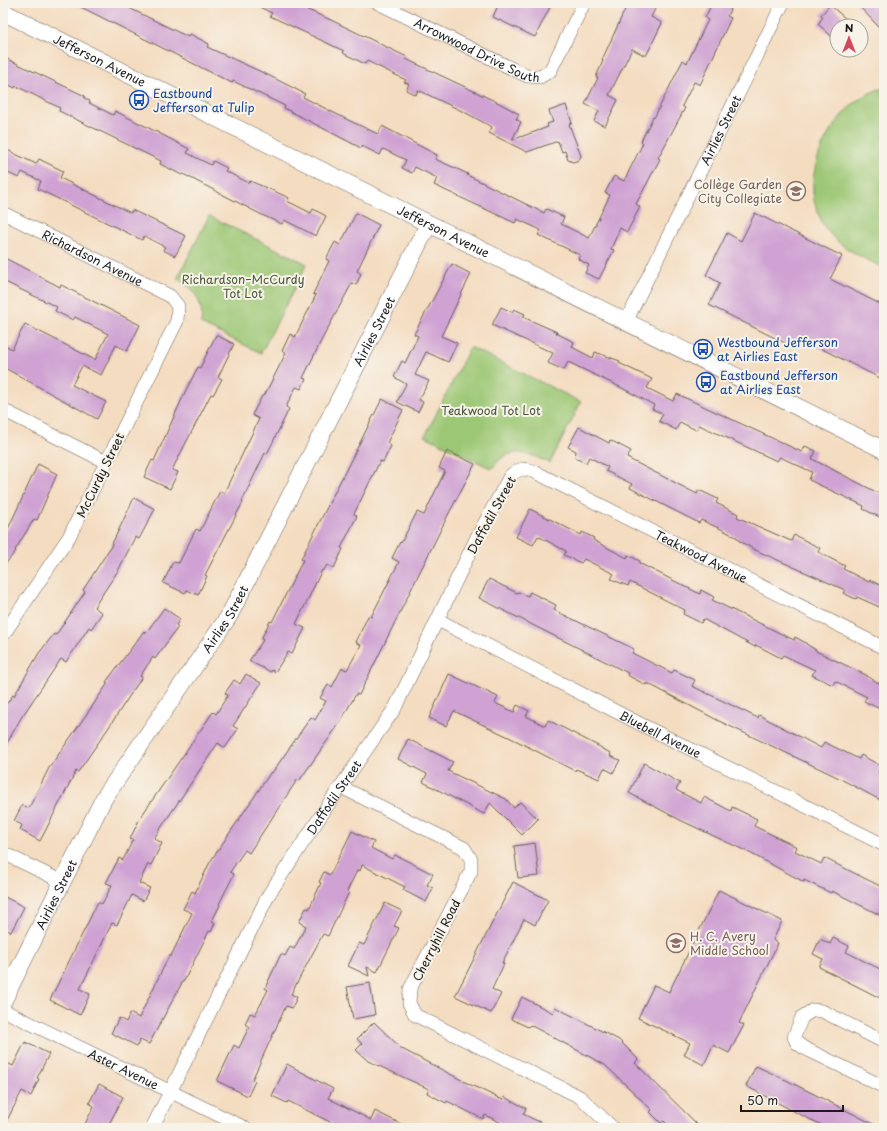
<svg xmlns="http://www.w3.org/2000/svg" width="887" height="1131" viewBox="0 0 887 1131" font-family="'Playpen Sans',sans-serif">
<rect width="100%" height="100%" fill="#f7f3e8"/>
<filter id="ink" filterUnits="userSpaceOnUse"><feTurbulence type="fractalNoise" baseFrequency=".025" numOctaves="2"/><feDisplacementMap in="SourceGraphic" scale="8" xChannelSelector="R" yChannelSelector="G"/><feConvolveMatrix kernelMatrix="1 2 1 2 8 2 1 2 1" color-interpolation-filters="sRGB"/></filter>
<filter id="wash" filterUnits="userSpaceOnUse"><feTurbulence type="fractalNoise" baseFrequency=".012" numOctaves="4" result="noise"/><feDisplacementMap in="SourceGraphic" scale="16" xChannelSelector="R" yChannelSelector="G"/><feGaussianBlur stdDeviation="0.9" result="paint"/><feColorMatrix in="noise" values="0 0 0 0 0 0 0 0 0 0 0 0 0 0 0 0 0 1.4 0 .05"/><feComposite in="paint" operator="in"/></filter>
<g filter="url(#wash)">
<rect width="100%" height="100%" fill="#f4dcc0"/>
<g fill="#9cc774" stroke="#5c7248">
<path d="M884 88V268C862 257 836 247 823 224 818 214 813 202 813 190 811 151 844 96 884 88Z"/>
<path d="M209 216 307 264 261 353 201 324C204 303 195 288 177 279Z"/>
<path d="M470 347 581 402 550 463C527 453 508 444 492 469L425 436Z"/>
</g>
<g id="blocks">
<g fill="#cfa2d3">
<polygon points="73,3 119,3 188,37 190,34 209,44 207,47 268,75 305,94 303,97 346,119 378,134 382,126 437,155 435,159 468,174 467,175 544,213 546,209 564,217 561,224 589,238 610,195 605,193 614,176 624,181 643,143 641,141 653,117 654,118 683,60 687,63 708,20 705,18 712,3 734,3 727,16 731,18 706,72 700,85 694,82 682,106 685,108 658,158 660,159 636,204 640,207 627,232 620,228 611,249 614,250 599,279 585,273 589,265 578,259 580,255 538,235 541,230 517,219 515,223 434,185 437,178 415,167 412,173 402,168 406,160 383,149 380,155 362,146 361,148 284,108 285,106 233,81 232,83"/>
<polygon points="251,3 292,3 333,21 407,57 406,59 499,103 519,114 516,119 521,122 512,140 548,127 547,124 553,122 549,111 566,105 572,123 569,124 581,156 579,160 573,162 568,160 565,151 562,152 558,141 527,152 489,133 492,127 466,113 418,90 416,95 406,90 409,84 404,82 406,80 367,61 365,64 343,53 344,51 270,16 272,13"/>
<polygon points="499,3 550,3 548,6 550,7 535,37 493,17"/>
<polygon points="628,3 658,3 651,17 662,23 646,56 632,49 609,95 618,100 605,126 594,121 599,111 585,104 598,78 596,77 603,61 602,60"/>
<polygon points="856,3 884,3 884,32 876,24"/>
<polygon points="830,5 854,26 837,26 837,41 818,24 823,17 821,15"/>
<polygon points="3,57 85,96 84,98 90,101 89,103 113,115 115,111 159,133 189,149 187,153 211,165 213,161 227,168 225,171 249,183 250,181 274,191 289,198 287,201 311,213 313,209 326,216 316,236 284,220 282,224 262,215 183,174 182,175 160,164 161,161 59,111 60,108 16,86 15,88 3,82"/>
<polygon points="3,148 36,164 39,159 63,171 60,178 131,213 132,210 186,236 175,256 163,250 165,247 144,236 142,240 38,189 41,181 22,172 19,178 3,171"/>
<polygon points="356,213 379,225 357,271 361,274 356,285 352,283 320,343 303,378 306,379 301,389 296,387 286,407 289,409 267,454 265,453 242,501 243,502 205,575 207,576 198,595 187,590 185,593 163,583 173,562 179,563 196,529 200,531 220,491 224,493 259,419 252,415 262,396 264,396 286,353 282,351 290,334 295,337 316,295 313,294 329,261 326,259 335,242 340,245"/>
<polygon points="755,213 842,256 830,279 884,306 884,380 800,338 795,348 709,305 720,283 706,275 727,233 741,241"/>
<polygon points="3,257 60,287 61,285 140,325 127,351 116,345 101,375 82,366 72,385 106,402 97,419 3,367 3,344 12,349 25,324 95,360 108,334 75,317 73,320 55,311 57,307 3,281"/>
<polygon points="452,264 471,274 441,336 457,343 448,362 426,352 415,375 429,381 419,400 423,402 418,412 397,402 406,384 394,377 402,361 405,363 418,336 414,334"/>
<polygon points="501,307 512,312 514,309 525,314 523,317 557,332 556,333 574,342 572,347 593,358 595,352 620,361 619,363 652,379 647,388 673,401 677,394 802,452 805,446 816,451 812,459 884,496 884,519 863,509 864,506 809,480 812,472 780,457 777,461 699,425 696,430 680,422 676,430 659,421 663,414 652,409 654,405 620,387 568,362 564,370 548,363 553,353 492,325"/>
<polygon points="216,335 234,344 218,377 222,379 213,395 211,394 172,470 178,472 170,489 144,477 152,460 154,461 186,390 198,367 200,368"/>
<polygon points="382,399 403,410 387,443 391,446 383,462 380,461 354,514 357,516 341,548 343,549 334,568 327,565 324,570 322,570 296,624 305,628 292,654 288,652 275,672 272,670 271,672 249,661 263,640 261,639 270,621 272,622 303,560 301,559 313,535"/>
<polygon points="579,427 609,443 610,440 631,451 627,458 697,494 699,490 718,499 716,503 738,514 737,517 791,541 794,535 820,548 818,552 845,566 843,569 869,582 870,580 884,587 884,609 857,597 856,599 843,593 845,590 753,549 738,540 738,538 723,530 701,520 699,523 630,488 632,484 606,471 608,467 589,457 586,463 575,458 576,451 568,447"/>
<polygon points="447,451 475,464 447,517 359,695 356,694 339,724 299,781 297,780 249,853 245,850 230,872 234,874 219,904 220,905 212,921 215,923 211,932 209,931 184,981 183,981 149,1044 140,1040 137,1046 111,1033 119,1018 126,1022 130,1013 139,1018 169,956 171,956 192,913 183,909 192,891 195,893 210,862 271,772 272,773 311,717 315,720 326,701 320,698 328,685 332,687 342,668 347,670 361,645 356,642 368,616 371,617 399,562 392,558 400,542 401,543 417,512 424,515 445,471 439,468"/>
<polygon points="38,464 57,474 37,520 34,519 15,550 16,551 3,567 3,528 7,531"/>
<polygon points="134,498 155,509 139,539 135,537 119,569 94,607 102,613 91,629 89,627 66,662 61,659 21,718 3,750 3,709 13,695 14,696 39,653 54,634 56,635 85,592 83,590 110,548"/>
<polygon points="530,509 581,535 582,532 594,538 593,540 627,558 628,555 640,561 639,563 700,594 701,590 714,597 712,600 794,640 795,637 806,643 806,644 816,650 816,651 868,676 868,677 884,686 884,711 864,701 867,697 835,681 833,685 812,675 815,670 783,655 781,658 756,645 755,647 703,619 701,623 683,614 685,610 630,582 628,586 611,579 614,574 584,559 581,563 564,555 566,551 538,536 533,545 516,537"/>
<polygon points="489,579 517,593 518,592 528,596 530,592 556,605 554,610 634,649 632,653 672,673 674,670 695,680 692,686 758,718 759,715 821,748 824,742 859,759 861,755 881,766 878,773 884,776 884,802 835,776 719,721 647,683 646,685 627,675 628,673 479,598"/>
<polygon points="164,608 180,619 176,625 178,627 155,659 153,657 140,676 142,677 107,730 78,772 76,771 40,841 20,830 22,825 14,821 22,805 29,808 49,768 91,708 108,683 106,682 144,631 146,633"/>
<polygon points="246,674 261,683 233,726 238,729 225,748 218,743 154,838 162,843 151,865 148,864 139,883 150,888 143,901 132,895 117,925 112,923 80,989 90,994 80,1015 50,1000 98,902 102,904 112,885 106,883 119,858 123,860 133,840 130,839 140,818 213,712 216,714 228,695 225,693 234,680 240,684"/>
<polygon points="449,674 498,697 495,703 514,712 517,705 529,711 526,716 545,726 548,720 602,748 602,749 611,753 610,756 620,760 613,773 604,768 599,779 576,769 575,771 515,740 454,711 446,726 429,718"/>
<polygon points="408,739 453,762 448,771 506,799 514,808 520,802 538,819 522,835 490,803 484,814 423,782 427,774 398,759"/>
<polygon points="644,763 680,783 676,790 701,803 704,797 731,811 732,807 757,819 754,826 797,847 795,851 821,864 824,858 884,888 884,917 832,891 831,893 804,880 804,882 748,852 682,821 629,793"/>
<polygon points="352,831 374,842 371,848 392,859 395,855 433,874 427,885 433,888 426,902 403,890 405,887 362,865 360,871 358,869 347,891 349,892 328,936 323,934 291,994 297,997 292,1008 286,1006 252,1080 255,1081 248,1096 217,1081 234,1045 239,1048 249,1027 245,1024 250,1013 255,1015 268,990 265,988 281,954 285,956 290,947 294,949 306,926 299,922 306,908 309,909 321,883 319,882 324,872 330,875"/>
<polygon points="535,843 539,876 518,878 514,846"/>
<polygon points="513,882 548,900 535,925 524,919 502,963 504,964 492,989 501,994 491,1013 455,996"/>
<polygon points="719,890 782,921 773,940 778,943 739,1023 744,1025 729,1053 713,1045 704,1065 684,1055 690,1043 638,1018 654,985 669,992"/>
<polygon points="3,896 24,907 11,932 3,928"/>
<polygon points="385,903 402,911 394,926 399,928 377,972 367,967 369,976 348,966 359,943 364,945"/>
<polygon points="833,938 849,946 846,952 884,971 884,1000 819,967 823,959 813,954 820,939 830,944"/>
<polygon points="370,983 375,1015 353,1019 347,987"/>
<polygon points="522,997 553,1013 555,1007 619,1040 638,1059 635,1063 701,1128 671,1128 664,1121 661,1123 650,1112 652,1110 605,1065 530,1025 528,1027 511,1019"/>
<polygon points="374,1022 402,1049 471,1085 503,1100 504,1097 526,1108 523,1114 552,1128 512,1128 485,1115 483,1119 447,1101 446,1103 427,1093 429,1089 368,1061 356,1050 362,1044 357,1039"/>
<polygon points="25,1042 49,1054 37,1078 39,1079 31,1096 22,1091 3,1128 3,1061 13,1066"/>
<polygon points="287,1064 333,1089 328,1098 371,1120 375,1111 409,1128 329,1128 332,1123 288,1101 287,1103 272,1096"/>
<polygon points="756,1066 788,1081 881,1128 828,1128 799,1114 746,1086"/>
<polygon points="99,1084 123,1097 107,1128 83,1128 94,1106 89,1103"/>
</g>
</g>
</g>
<g filter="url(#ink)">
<use href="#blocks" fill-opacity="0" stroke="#685f55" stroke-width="1"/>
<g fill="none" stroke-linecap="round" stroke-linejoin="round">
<defs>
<g id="minor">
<path id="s1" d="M378 3 527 76 540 77 550 71 584 3"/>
<path id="s2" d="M3 213 170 296 178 306 177 321 69 537 3 635"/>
<path id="s3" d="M626 322 783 3"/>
<polyline points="3,410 106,462"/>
<path id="s4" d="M438 620 648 728 884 845"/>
<polyline points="341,787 464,848 471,859 471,871 410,989 409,1003 415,1015 580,1097 613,1128"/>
<polyline points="3,853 63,882"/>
<path id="s5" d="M3 1010 245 1128"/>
<polyline points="884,1042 822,1011 813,1010 802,1017 794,1037 797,1043 804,1048 884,1087"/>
<path id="s6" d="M152 1128 269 894 330 802 395 708 476 539 510 476C518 469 524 467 535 472L884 648"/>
</g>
<g id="tertiary">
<path id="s7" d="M3 12 884 450"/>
<path id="s8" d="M3 1001 104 798 229 616 428 225"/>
</g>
</defs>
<use href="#minor" stroke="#685f55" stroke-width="14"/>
<use href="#tertiary" stroke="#685f55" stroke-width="18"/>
<use href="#minor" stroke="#fff" stroke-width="13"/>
<use href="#tertiary" stroke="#fff" stroke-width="17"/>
</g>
</g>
<defs>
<symbol id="bus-ring" viewBox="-11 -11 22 22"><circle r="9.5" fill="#f7f3e8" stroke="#1a4fb4" stroke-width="1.5"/><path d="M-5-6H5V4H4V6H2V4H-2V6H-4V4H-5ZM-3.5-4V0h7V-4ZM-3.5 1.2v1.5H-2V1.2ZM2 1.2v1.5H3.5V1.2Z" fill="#1a4fb4"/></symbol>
<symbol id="school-ring" viewBox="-11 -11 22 22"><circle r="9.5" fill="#f7f3e8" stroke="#8d6e63" stroke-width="1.5"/><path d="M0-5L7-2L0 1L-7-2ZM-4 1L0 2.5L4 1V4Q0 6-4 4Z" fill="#8d6e63"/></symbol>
</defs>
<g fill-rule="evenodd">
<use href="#bus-ring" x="128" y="89" width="22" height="22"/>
<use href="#school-ring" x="785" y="180" width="22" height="22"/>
<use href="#bus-ring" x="692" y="338" width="22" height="22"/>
<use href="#bus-ring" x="695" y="371" width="22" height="22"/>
<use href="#school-ring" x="665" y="932" width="22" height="22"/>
</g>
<g text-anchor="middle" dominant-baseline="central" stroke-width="4" stroke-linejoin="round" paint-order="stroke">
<g font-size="12" fill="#1c1c1c" stroke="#f7f3e8">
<text stroke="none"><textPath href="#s1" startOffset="110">Arrowwood Drive South</textPath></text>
<text stroke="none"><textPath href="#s7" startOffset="108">Jefferson Avenue</textPath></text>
<text stroke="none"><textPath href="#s3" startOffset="214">Airlies Street</textPath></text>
<text stroke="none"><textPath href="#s7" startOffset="492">Jefferson Avenue</textPath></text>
<text stroke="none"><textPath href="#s2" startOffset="100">Richardson Avenue</textPath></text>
<text stroke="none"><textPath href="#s8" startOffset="767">Airlies Street</textPath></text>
<text transform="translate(100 475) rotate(-64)">McCurdy Street</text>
<text transform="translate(491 515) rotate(-61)">Daffodil Street</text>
<text stroke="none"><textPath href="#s6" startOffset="959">Teakwood Avenue</textPath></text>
<text stroke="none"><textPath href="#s8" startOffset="443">Airlies Street</textPath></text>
<text stroke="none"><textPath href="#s4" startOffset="250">Bluebell Avenue</textPath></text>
<text stroke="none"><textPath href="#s6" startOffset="378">Daffodil Street</textPath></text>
<text stroke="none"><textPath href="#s8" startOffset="119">Airlies Street</textPath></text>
<text transform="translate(436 940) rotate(-63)">Cherryhill Road</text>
<text stroke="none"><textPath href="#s5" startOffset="134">Aster Avenue</textPath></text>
</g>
<g font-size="12" fill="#164399" stroke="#f7f3e8" text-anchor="start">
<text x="153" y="93">Eastbound<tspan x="153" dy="14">Jefferson at Tulip</tspan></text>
<text x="717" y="342">Westbound Jefferson<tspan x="717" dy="14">at Airlies East</tspan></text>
<text x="720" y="375">Eastbound Jefferson<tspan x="720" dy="14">at Airlies East</tspan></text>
</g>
<g font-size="12" fill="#785e54" stroke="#f7f3e8" text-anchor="end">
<text x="782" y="184">Collège Garden<tspan x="782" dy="14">City Collegiate</tspan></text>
<text x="690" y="936" text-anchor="start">H. C. Avery<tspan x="690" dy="14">Middle School</tspan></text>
</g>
<g font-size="12" fill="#49583b" stroke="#f7f3e8">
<text x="243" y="279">Richardson–McCurdy<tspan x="243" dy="14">Tot Lot</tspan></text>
<text x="491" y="410">Teakwood Tot Lot</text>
</g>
</g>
<rect width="887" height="1131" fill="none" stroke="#f7f3e8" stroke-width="16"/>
<g transform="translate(849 38)"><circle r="19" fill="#f7f3e8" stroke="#9f9d96"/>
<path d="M0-3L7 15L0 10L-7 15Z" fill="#d1495b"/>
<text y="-6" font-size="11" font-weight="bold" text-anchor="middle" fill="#1c1c1c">N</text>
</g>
<path d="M741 1105v6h102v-6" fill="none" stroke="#1c1c1c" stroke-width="2"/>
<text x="747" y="1105" font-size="12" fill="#1c1c1c" stroke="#f7f3e8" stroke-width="3" paint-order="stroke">50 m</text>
</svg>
